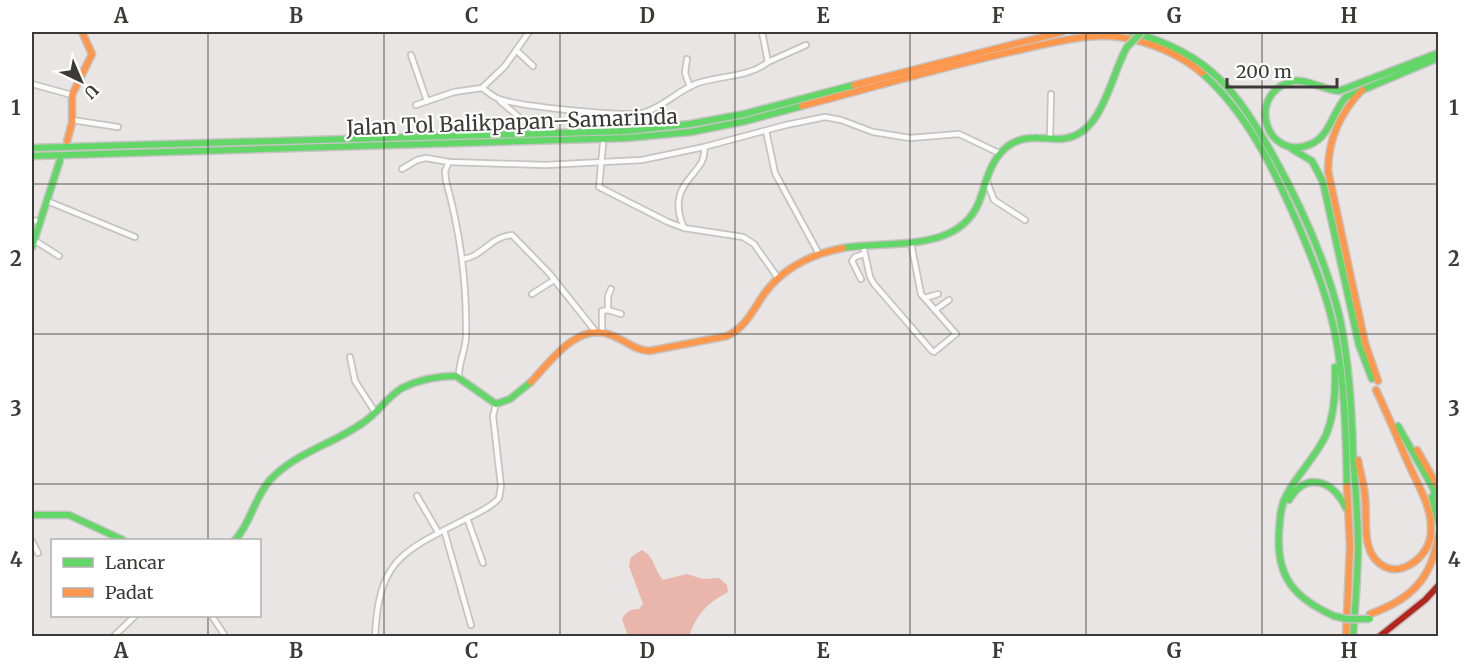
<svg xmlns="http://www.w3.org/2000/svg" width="1470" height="668" viewBox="0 0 1470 668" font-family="Merriweather,serif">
<rect width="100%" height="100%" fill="#e9e5e4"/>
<path fill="#eab6ab" d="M642 550C654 556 655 571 663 580L687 574 703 579 719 578 727 585 728 592C706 604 698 613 689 636H628L622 619C626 612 630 609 639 609L643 604 629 566 631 557Z"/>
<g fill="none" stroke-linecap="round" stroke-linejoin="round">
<defs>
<g id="street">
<polyline points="516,50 533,66"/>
<polyline points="411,55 427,101"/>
<polyline points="687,59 685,73 690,87"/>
<polyline points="768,62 806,45"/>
<polyline points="32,84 72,95"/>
<path d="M482 88C487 91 492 96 497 98 513 106 624 117 642 113 659 110 680 89 698 83 721 75 748 78 768 62L762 32"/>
<polyline points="500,101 526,123"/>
<polyline points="416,105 454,92 482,88 505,66 529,32"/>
<polyline points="603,113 604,126"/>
<polyline points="72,120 118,127"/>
<polyline points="766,131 775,173 819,254"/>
<polyline points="1050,137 1051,94"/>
<polyline points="603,144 599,187 668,222 684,228 743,237 754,244 778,278"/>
<path d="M449 162 445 171 446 181C460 231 467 283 466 336 466 350 458 363 459 377"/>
<polyline points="402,169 417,160 426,158 449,162 545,165 642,160 704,147"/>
<polyline points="986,179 994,200 1025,220"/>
<polyline points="47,201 135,237"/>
<polyline points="32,220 40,222"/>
<path d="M684 228C663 180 709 175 704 147L786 125 825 117 841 120 873 132 910 138 959 134 999 153"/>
<polyline points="34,240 59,256"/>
<polyline points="863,245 870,277 874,284 932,351 934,352 956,334 921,294 911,243"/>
<path d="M463 259C482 257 491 236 512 235L549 273 596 332"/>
<polyline points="861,279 852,261 855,257 864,254"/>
<polyline points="532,294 554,280"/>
<polyline points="925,298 938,294"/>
<polyline points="608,310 608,296 611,289"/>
<polyline points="935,310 949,300"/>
<polyline points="602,332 602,311 608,310 621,314"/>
<polyline points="350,357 355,381 375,412"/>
<polyline points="417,496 438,532"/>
<polyline points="467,518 483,563"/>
<polyline points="444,530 471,625"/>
<polyline points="32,541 38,553"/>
<polyline points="212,616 225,636"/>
<polyline points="114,636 135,616"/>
<path d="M375 636C379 560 401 552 464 520 475 514 491 508 499 498L501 486 493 416 496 404"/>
</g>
<g id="fast">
<path d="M1131 32C1210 53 1237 91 1275 159 1303 210 1327 263 1340 319 1349 363 1352 409 1353 454 1355 485 1358 515 1358 545 1358 576 1355 606 1353 636"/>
<path d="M1438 53 1339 91C1323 90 1305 77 1290 82 1245 96 1267 163 1311 144 1330 136 1333 111 1346 97L1438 58"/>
<path d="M1202 73C1248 114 1275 171 1299 227 1315 265 1330 303 1337 344 1345 391 1346 439 1347 486"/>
<polyline points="32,148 626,131 690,124 744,114 854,85"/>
<polyline points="1292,149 1312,161 1323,182 1359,345 1372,379"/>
<polyline points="32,156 627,138 691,132 746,121 802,106"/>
<polyline points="32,247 60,160"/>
<path d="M843 248C888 240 958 254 979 202 987 181 989 161 1008 146 1023 135 1040 138 1057 139 1103 140 1109 78 1127 47"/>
<polyline points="1398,426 1433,488 1438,503"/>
<polyline points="1432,497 1438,522"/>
<path d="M1289 500C1307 470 1333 481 1346 508"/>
<polyline points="32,515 69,515 123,540"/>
<path d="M235 540C251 523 254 498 270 480 296 452 334 444 364 422 378 413 387 397 402 388 418 380 438 376 456 376L496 404 510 399 531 382"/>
<path d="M1334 616C1294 598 1276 577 1279 532 1280 520 1280 507 1286 496 1297 474 1316 457 1326 435 1335 413 1336 390 1335 367"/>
</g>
<g id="slow">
<polyline points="854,85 1062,32"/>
<path d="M1362 90C1340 113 1328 139 1328 171L1365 343 1378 381"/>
<path d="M802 106C874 87 946 66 1019 50 1052 43 1085 33 1119 37 1148 41 1180 54 1202 73"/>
<polyline points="67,141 72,123 72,95 92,54 82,32"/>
<path d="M531 382C550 362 578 321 611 335 625 340 634 350 649 351L727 336C745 328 753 310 764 294 783 268 812 254 843 248"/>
<polyline points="1417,450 1438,487"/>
<path d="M1358 460C1360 472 1364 484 1365 496 1368 519 1359 554 1385 567 1394 571 1403 569 1411 564 1423 557 1431 544 1431 530 1432 507 1418 485 1409 465 1398 440 1388 415 1376 390"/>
<path d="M1370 614C1410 600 1432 579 1438 536"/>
<polyline points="1346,636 1350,546 1347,486"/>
</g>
<polyline id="jam" points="1380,636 1425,600 1438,586"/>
</defs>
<use href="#street" stroke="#c6c3c3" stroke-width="8"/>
<use href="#fast" stroke="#c6c3c3" stroke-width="9"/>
<use href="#slow" stroke="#c6c3c3" stroke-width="9"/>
<use href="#jam" stroke="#c6c3c3" stroke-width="9"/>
<use href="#street" stroke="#fcfbfb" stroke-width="4.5"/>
<use href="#fast" stroke="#63d668" stroke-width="6"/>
<use href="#slow" stroke="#ff974d" stroke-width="6"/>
<use href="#jam" stroke="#b3261e" stroke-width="6"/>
<defs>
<g id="fast-bridge">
<polyline points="1127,47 1142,32"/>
<polyline points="1334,616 1347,619 1370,619"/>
</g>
</defs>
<use href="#fast-bridge" stroke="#c6c3c3" stroke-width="9" stroke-linecap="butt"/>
<use href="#fast-bridge" stroke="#63d668" stroke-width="6"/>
</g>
<path fill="none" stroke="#3c3a39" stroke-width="1.5" stroke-opacity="0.55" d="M208 32V540M384 32V636M560 32V636M735 32V636M910 32V636M1086 32V636M1262 32V636M32 184H1438M32 334H1438M32 484H1438M208 616V636"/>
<g text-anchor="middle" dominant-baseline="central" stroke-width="4.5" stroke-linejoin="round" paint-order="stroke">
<g font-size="21" fill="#3c3a39" stroke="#fff">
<text transform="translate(512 122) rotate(-2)">Jalan Tol Balikpapan–Samarinda</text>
</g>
</g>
<rect width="1470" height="668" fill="none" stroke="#ffffff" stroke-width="66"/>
<rect x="51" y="539" width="210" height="78" fill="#ffffff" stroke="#b1b0b0" stroke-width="1.5"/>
<rect x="63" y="558" width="30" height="9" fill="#63d668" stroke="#b1b0b0" stroke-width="1.5"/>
<text x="105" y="569" font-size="18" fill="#3c3a39">Lancar</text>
<rect x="63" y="588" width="30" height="9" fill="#ff974d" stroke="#b1b0b0" stroke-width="1.5"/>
<text x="105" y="599" font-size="18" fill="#3c3a39">Padat</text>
<g transform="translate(81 81) rotate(136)" stroke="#ffffff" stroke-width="4.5" paint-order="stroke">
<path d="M0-4.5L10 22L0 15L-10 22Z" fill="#3c3a39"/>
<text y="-9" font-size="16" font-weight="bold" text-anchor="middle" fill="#3c3a39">U</text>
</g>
<path d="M1227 78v9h110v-9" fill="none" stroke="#3c3a39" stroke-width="3"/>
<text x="1236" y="78" font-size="18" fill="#3c3a39" stroke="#ffffff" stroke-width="4.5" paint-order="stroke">200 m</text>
<rect x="33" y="33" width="1404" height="602" fill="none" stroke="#3c3a39" stroke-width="2"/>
<g font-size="20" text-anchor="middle" font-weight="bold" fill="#3c3a39">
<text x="121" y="23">A</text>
<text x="296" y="23">B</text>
<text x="472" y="23">C</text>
<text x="647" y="23">D</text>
<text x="823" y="23">E</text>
<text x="998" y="23">F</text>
<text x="1174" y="23">G</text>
<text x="1349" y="23">H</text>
<text x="16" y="115">1</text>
<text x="1454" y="115">1</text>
<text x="16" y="266">2</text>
<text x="1454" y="266">2</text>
<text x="16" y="416">3</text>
<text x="1454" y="416">3</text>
<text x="16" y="567">4</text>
<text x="1454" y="567">4</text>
<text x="121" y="658">A</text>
<text x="296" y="658">B</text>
<text x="472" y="658">C</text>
<text x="647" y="658">D</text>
<text x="823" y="658">E</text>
<text x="998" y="658">F</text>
<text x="1174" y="658">G</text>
<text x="1349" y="658">H</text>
</g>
</svg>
